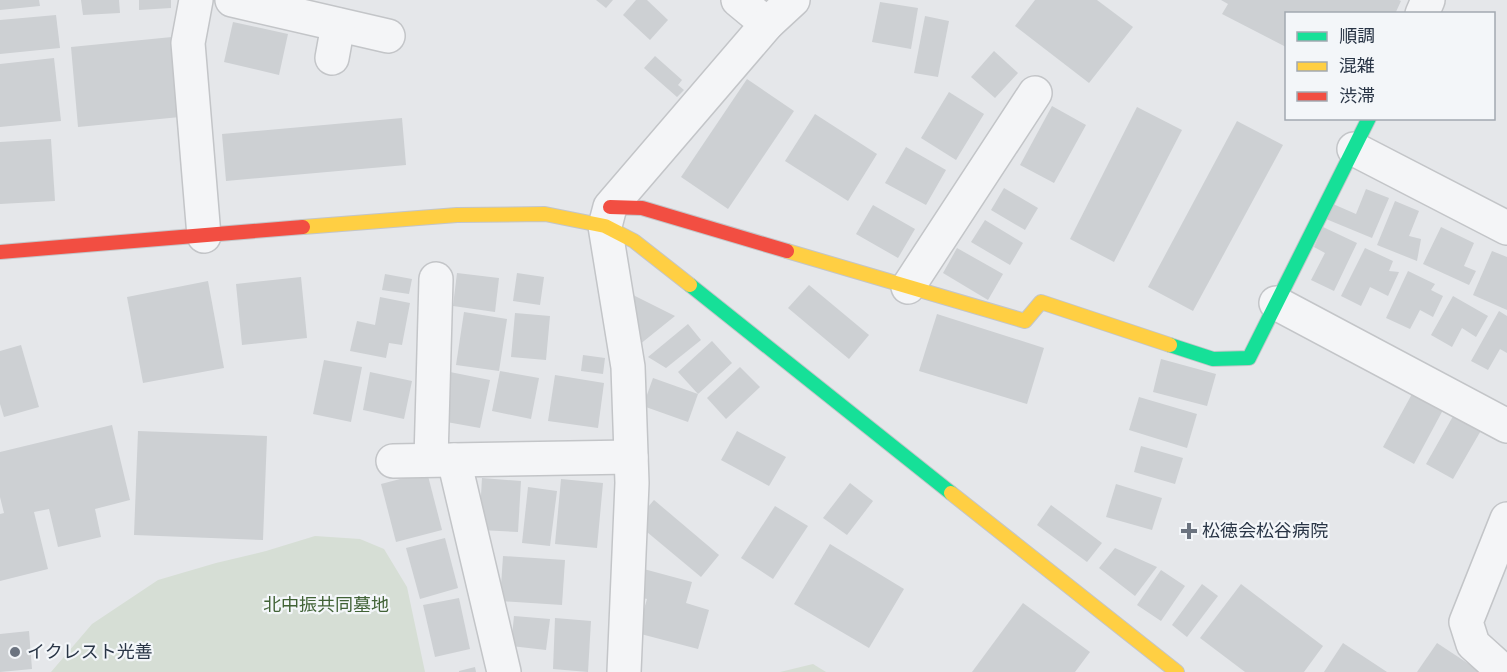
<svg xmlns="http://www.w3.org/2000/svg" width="1507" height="672" viewBox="0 0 1507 672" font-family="Figtree,'Noto Sans JP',sans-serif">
<rect width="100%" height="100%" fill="#e5e7ea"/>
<g fill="#d6ded5">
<polygon points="315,536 360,539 384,549 407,587 425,672 51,672 92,624 158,580 216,563 266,551"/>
<polygon points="813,664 826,672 780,672"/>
</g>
<g fill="#cdd0d3">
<polygon points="0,0 39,0 40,6 0,10"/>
<polygon points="81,0 119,0 120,13 83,15"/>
<polygon points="139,0 171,0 171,8 139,10"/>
<polygon points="596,0 613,0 606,8"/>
<polygon points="636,0 647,0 668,20 650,40 623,15"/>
<polygon points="1035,0 1097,0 1133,27 1089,83 1015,26"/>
<polygon points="1221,0 1399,0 1401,1 1395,14 1286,14 1286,47 1222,14 1228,4"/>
<polygon points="880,2 918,8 911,49 872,42"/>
<polygon points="56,15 60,48 0,54 0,20"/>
<polygon points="925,16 949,21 938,77 914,73"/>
<polygon points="233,22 288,34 279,75 224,62"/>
<polygon points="172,37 180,117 78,127 71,47"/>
<polygon points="994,51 1018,73 995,98 971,77"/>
<polygon points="655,56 682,80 678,85 684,90 677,97 644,68"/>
<polygon points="54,58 61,121 0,127 0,64"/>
<polygon points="747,79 794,111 728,209 681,177"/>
<polygon points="949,92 984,114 956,160 921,138"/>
<polygon points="1052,106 1086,125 1054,183 1020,165"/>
<polygon points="1137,107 1182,130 1114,262 1070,239"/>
<polygon points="815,114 877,154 848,201 785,161"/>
<polygon points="402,118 406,165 226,181 222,134"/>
<polygon points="1237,121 1283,145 1193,311 1148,287"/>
<polygon points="51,139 55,201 0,204 0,142"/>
<polygon points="906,147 946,170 926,205 885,183"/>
<polygon points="1004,188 1038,208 1025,230 991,210"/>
<polygon points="1366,189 1389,198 1372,238 1326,219 1333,204 1356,214"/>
<polygon points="1395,201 1419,211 1409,236 1421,239 1417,261 1377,245"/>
<polygon points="873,205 915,229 898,258 856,234"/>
<polygon points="985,220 1023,243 1010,265 971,242"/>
<polygon points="1323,227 1357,243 1334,291 1311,280 1325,253 1314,247"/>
<polygon points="1441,227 1474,243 1464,266 1476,271 1469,285 1423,264"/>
<polygon points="957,248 1003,274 988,300 943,273"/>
<polygon points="1365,248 1393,261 1389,271 1399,272 1388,296 1370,287 1361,306 1341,296"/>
<polygon points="1492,251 1507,257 1507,310 1473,295"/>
<polygon points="1408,271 1435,284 1431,290 1443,296 1433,317 1420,310 1410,329 1386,318"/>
<polygon points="457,273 499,278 495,312 453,306"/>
<polygon points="517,273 544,277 540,305 513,301"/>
<polygon points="385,274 412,279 409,294 382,290"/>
<polygon points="301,277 307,338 242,345 236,284"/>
<polygon points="208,281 224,368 143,383 127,297"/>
<polygon points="809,285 869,335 849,359 788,308"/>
<polygon points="623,290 675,316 639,345"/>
<polygon points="1453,296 1488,316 1476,337 1462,328 1452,347 1431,335"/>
<polygon points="380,297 410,303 402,345 389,343 386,358 350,351 357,321 375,325"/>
<polygon points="1499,311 1507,316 1507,353 1500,349 1488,370 1471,361"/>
<polygon points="464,312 507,319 499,371 456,365"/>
<polygon points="515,313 550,316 546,360 511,357"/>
<polygon points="937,314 1044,348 1027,404 919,371"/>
<polygon points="688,324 701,340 666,368 648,357"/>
<polygon points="712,341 732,363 698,394 678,372"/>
<polygon points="21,345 39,407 4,417 0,404 0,351"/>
<polygon points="583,355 605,358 603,374 581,371"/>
<polygon points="1161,359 1216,374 1207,406 1153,392"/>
<polygon points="324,360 362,367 351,422 313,414"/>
<polygon points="740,367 760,387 726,419 707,398"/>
<polygon points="500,371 539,378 531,419 492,411"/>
<polygon points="370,372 412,381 404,419 363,410"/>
<polygon points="450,372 490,380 480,428 441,421"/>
<polygon points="555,375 604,383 598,428 548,421"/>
<polygon points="653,378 698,394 688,422 643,406"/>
<polygon points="1412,394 1443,410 1414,464 1383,447"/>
<polygon points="1139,397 1197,414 1187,448 1129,430"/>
<polygon points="1456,411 1483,427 1453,479 1426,464"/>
<polygon points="112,425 130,500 95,509 101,537 58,547 49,509 34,512 48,569 0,581 0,514 4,513 0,497 0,452"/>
<polygon points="138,431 267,436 263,540 134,535"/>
<polygon points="737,431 786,457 769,486 721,460"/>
<polygon points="1141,446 1183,458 1175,484 1134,472"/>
<polygon points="427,472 442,530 396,542 381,484"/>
<polygon points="482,478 521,481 518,532 479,530"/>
<polygon points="561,479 603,483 597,548 555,544"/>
<polygon points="850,483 873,501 847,535 823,518"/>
<polygon points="1116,484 1162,498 1152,530 1106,517"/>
<polygon points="528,487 557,491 550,546 522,543"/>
<polygon points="654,500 719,555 701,577 635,522"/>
<polygon points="1051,505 1102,543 1087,562 1037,525"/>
<polygon points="775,506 808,526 773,579 741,558"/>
<polygon points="445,538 458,588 420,599 406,548"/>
<polygon points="830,544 904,589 869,648 794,604"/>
<polygon points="1115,548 1157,567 1135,596 1099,568"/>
<polygon points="503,556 565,560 562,605 500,601"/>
<polygon points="640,568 692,582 686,603 709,610 698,649 637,633 647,599 633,596"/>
<polygon points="1161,570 1185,586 1161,621 1137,605"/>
<polygon points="1202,584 1218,596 1187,637 1172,625"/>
<polygon points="1241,584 1323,646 1304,672 1245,672 1200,638"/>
<polygon points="459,598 470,649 435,657 423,605"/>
<polygon points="1023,603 1090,652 1075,672 972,672"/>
<polygon points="514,616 550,619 546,650 511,646"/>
<polygon points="555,618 591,621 588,672 553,669"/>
<polygon points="29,631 32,669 0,672 0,634"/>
<polygon points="1343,643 1387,672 1324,672"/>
<polygon points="1437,643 1481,672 1417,672"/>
<polygon points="475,667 476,672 459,672 459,671"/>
</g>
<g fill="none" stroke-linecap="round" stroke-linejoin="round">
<defs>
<g id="street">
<polyline points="196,0 188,43 204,236"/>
<polyline points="232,0 388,36"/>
<polyline points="738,0 767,24"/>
<polyline points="1422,14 1428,0"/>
<polyline points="332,58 338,25"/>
<polyline points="1354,149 1507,228"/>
<polyline points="908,287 1035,93"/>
<polyline points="1276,303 1507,426"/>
<polyline points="431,459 436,279"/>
<polyline points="454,460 504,672"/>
<polyline points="393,461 631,457"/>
<polyline points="624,672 632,483 628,367 605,226 610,207 767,24 793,0"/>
<polyline points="1504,672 1473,644 1466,622 1507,519"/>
</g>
<g id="fast">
<polyline points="690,285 951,493"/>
<polyline points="1170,345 1213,359 1249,358 1369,118"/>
</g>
<g id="slow">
<polyline points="303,227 457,215 545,214 605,226 634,241 690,285"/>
<polyline points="787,251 1025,321 1041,302 1170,345"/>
<polyline points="951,493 1177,672"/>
</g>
<g id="jam">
<polyline points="610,207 642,208 787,251"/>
<polyline points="0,252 303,227"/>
</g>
</defs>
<use href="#street" stroke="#c3c5c8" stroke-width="36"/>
<use href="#fast" stroke="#c3c5c8" stroke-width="16"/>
<use href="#slow" stroke="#c3c5c8" stroke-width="16"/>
<use href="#jam" stroke="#c3c5c8" stroke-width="16"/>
<use href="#street" stroke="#f4f5f7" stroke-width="33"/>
<use href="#fast" stroke="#16e098" stroke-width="14"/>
<use href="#slow" stroke="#ffcf43" stroke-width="14"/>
<use href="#jam" stroke="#f24e42" stroke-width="14"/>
</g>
<g fill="#6b737f" stroke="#f3f6f9" stroke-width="2">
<path d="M1186 522h6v6h6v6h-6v6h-6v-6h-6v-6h6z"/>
<circle cx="15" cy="652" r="6"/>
</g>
<g text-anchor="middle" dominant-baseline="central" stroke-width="4.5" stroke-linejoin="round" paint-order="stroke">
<g font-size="18" fill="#293546" stroke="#f3f6f9" text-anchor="start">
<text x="1202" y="531">松徳会松谷病院</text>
<text x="27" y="652">イクレスト光善</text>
</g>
<g font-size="18" fill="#416236" stroke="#f3f6f9">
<text x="326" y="605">北中振共同墓地</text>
</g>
</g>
<rect x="1285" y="12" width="210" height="108" fill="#f3f6f9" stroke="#a2a9b1" stroke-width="1.5"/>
<rect x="1297" y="32" width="30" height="9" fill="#16e098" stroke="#a2a9b1" stroke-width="1.5"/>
<text x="1339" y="42" font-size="18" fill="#293546">順調</text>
<rect x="1297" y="62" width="30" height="9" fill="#ffcf43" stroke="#a2a9b1" stroke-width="1.5"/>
<text x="1339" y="72" font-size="18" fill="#293546">混雑</text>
<rect x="1297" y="92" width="30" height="9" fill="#f24e42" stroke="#a2a9b1" stroke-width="1.5"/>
<text x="1339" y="102" font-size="18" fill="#293546">渋滞</text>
</svg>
